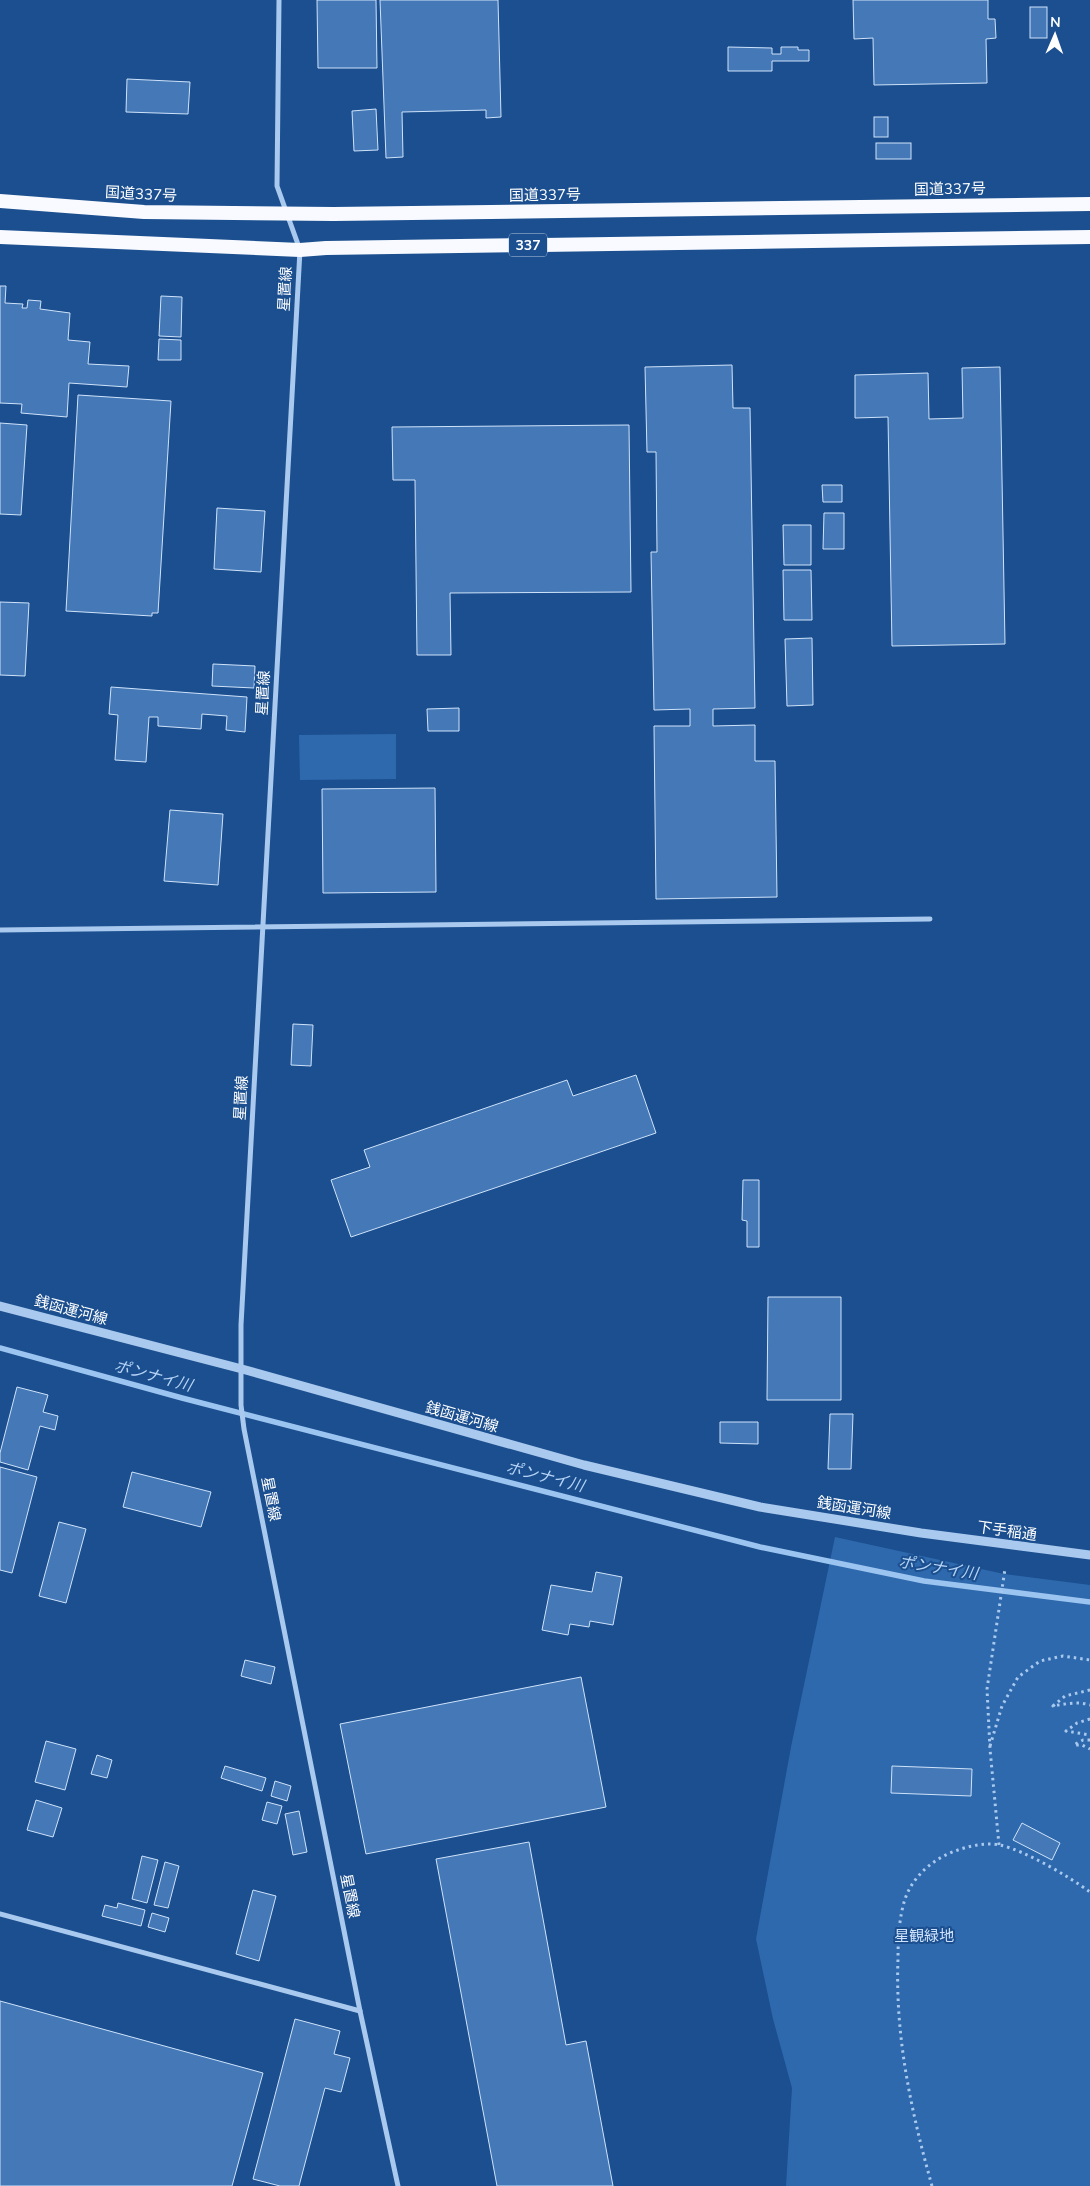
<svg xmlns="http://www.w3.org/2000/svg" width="1090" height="2186" viewBox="0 0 1090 2186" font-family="'Nunito Sans','Noto Sans JP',sans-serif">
<rect width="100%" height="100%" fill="#1b4f8f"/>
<g fill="#2e69ad">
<polygon points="396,734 396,779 300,780 299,735"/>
<polygon points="835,1537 1004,1574 1090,1585 1090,2186 786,2186 792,2088 773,2019 756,1939 791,1747"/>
</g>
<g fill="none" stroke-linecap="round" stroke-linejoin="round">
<polyline stroke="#9cc4f0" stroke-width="5.5" points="0,1348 182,1398 760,1547 924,1581 1090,1602"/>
</g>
<g fill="#4478b7" stroke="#cfe3fa">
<polygon points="317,0 376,0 377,68 318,68"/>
<polygon points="380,0 498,0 501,117 486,118 486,110 402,112 403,157 386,158"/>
<polygon points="853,0 988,0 988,19 995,19 996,38 986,39 987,83 874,85 873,38 854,39"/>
<rect x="1030" y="7" width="17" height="31"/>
<polygon points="728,47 772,48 772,54 781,54 781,47 798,47 798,50 809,50 809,61 772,61 772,71 728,71"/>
<polygon points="127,79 190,82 188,114 126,112"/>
<polygon points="376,109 378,150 354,151 352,111"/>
<rect x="874" y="117" width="14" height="20"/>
<rect x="876" y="143" width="35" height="16"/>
<polygon points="0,286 6,286 5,303 23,304 22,308 27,308 28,300 41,301 40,309 70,313 68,340 90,342 88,364 129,366 127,387 69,383 67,417 21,413 22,404 0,403"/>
<polygon points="161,296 182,297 181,337 159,336"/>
<polygon points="159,339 181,340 181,360 158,360"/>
<polygon points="732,365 733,408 750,408 755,708 713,709 713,726 755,725 755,761 775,761 777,897 656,899 654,726 690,726 690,709 654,710 651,552 657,552 656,452 647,452 645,367"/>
<polygon points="1000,367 1005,644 892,646 888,417 855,418 855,375 928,373 929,419 963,418 962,368"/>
<polygon points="78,395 171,401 158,613 152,613 152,616 66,611"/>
<polygon points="0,423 27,425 21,515 0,514"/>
<polygon points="629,425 631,592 450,593 451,655 417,655 415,480 393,480 392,427"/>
<polygon points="822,485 842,485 842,502 823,502"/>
<polygon points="217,508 265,511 261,572 214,569"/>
<polygon points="824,513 844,513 844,549 823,549"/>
<polygon points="783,525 811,525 811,565 784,565"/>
<polygon points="783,570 811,570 812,620 784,620"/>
<polygon points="0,602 29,603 25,676 0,675"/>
<polygon points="812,638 813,705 787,706 785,639"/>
<polygon points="213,664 255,666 254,688 212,686"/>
<polygon points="111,687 247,697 245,732 226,730 227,716 202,714 201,729 158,726 158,717 149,717 146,762 115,760 118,715 109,714"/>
<polygon points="459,708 459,731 428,731 427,709"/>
<polygon points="435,788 436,892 323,893 322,789"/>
<polygon points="170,810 223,814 218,885 164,881"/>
<polygon points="293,1024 313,1025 311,1066 291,1065"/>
<polygon points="636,1075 656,1133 351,1237 331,1180 370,1167 364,1150 567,1080 573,1096"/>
<polygon points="743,1180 759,1180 759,1247 747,1247 747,1221 742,1220"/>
<polygon points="768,1297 841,1297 841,1400 767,1400"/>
<polygon points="17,1387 48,1395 43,1412 58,1416 55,1430 40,1426 28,1470 0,1462 0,1453"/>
<polygon points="830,1414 853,1414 851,1469 828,1469"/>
<polygon points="720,1422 758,1422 758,1444 720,1443"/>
<polygon points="0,1467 37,1477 12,1573 0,1570"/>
<polygon points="132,1472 211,1492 201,1527 123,1507"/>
<polygon points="59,1522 86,1529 66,1603 39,1596"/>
<polygon points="596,1572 622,1577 613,1625 590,1621 589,1627 570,1624 568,1635 542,1630 551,1585 592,1592"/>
<polygon points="245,1660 275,1667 271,1684 241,1676"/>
<polygon points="581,1677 606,1807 366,1854 340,1724"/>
<polygon points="46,1741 76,1749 65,1790 35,1782"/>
<polygon points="97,1755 112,1760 107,1778 91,1774"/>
<polygon points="225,1766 266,1778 262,1791 221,1778"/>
<polygon points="892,1766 972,1769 971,1796 891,1793"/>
<polygon points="275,1781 291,1786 287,1801 271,1796"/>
<polygon points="36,1800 62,1808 53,1837 27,1830"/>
<polygon points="267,1802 282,1806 277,1824 262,1820"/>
<polygon points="299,1811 307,1852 293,1855 285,1814"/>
<polygon points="1022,1823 1060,1843 1052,1860 1013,1840"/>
<polygon points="529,1842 566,2045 586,2041 613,2186 497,2186 436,1859"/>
<polygon points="142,1856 158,1860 147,1903 132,1899"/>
<polygon points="165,1862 179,1866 168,1908 154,1905"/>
<polygon points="253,1890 276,1896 259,1961 236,1954"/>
<polygon points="118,1903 145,1910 141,1926 102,1916 105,1905 117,1908"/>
<polygon points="152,1913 169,1918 165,1932 148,1927"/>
<polygon points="0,2001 263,2073 232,2186 0,2186"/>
<polygon points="295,2019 340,2031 334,2054 350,2058 341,2092 325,2088 299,2186 280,2186 253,2179"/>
</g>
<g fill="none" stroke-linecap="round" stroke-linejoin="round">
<g stroke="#a9c9ee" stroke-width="3" stroke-dasharray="2.5 4" stroke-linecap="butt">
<path d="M1090 1690 1065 1696 1053 1706C1065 1704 1078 1701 1090 1705"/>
<polyline points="1090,1719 1077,1723 1066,1731 1090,1735"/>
<polyline points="1090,1740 1083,1740 1074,1745 1082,1745 1090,1749"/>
<polyline points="990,1746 1002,1706 1018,1677 1040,1661 1063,1656 1090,1660"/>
<polyline points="999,1845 990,1749 987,1689 1005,1569"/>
<path d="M932 2186C911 2111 895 2036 898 1959 898 1939 899 1918 905 1899 913 1876 933 1859 955 1851 969 1846 985 1842 1000 1845 1026 1851 1068 1876 1090 1892"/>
</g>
<g stroke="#a9c9ee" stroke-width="5">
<polyline points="279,0 277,186 300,250 241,1325 241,1405 244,1429 360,2011 398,2186"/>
<polyline points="0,930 930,919"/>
<polyline points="0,1914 360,2011"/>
</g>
<polyline stroke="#a9c9ee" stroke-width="9" points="0,1306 242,1369 584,1465 760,1507 921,1533 1090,1555"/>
<g stroke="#f8faff" stroke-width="14">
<polyline points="0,201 144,212 334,214 1090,204"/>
<polyline points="0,237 300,250 326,248 1090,237"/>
</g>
</g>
<g text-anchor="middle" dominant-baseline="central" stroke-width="4" stroke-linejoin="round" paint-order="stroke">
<rect fill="#1b4f8f" stroke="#bbcadd" stroke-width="1" x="509" y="233.5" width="38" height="23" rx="4"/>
<g font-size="14" font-weight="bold" fill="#fff">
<text x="528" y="245">337</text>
</g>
<g font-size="15" fill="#fff" stroke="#1b4f8f">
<text transform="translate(950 189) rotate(-1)">国道337号</text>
<text transform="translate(141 194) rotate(3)">国道337号</text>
<text transform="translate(545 195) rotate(-1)">国道337号</text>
<text transform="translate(285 289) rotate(-87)">星置線</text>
<text transform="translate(263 693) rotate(-87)">星置線</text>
<text transform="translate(241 1098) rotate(-87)">星置線</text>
<text transform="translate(71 1310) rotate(15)">銭函運河線</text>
<text transform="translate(462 1417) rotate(16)">銭函運河線</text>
<text transform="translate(271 1499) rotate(79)">星置線</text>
<text transform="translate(854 1508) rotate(9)">銭函運河線</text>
<text transform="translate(1007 1531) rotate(8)">下手稲通</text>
<text transform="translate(350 1896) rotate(79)">星置線</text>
</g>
<g font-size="15" fill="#cfe3fa" stroke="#1b4f8f">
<text x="924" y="1936">星観緑地</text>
</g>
<g font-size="16" font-style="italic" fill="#b5d3f5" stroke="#1b4f8f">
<text transform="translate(153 1376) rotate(15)">ポンナイ川</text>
<text transform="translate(545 1477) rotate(14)">ポンナイ川</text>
<text transform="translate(938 1568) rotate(9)">ポンナイ川</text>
</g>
</g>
<g transform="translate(1055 35) rotate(2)" stroke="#1b4f8f" stroke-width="4" paint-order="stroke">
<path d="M0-4L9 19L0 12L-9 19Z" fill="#ffffff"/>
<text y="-8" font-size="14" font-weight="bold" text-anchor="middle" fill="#ffffff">N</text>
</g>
</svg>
